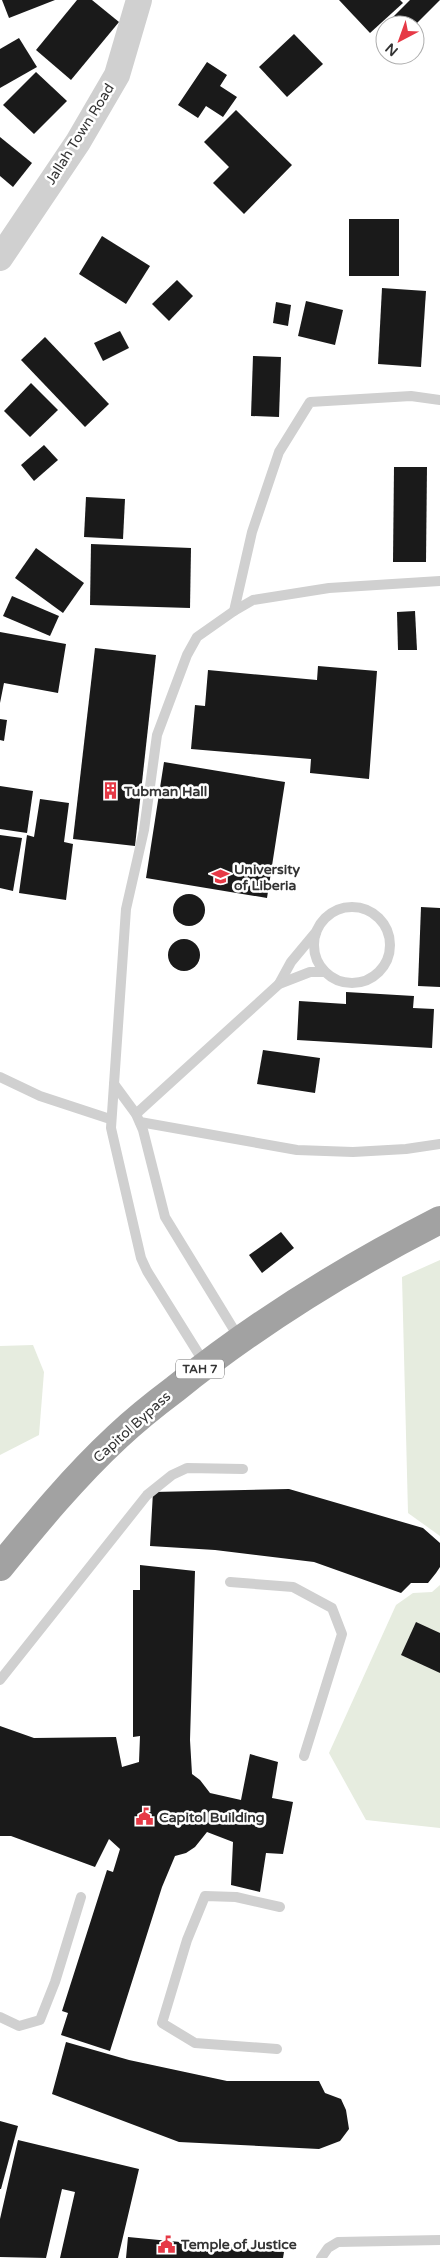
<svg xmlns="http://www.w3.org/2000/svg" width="440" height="2258" viewBox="0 0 440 2258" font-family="'Varela Round',sans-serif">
<rect width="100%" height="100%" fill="#fff"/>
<g fill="#e6ecdf">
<polygon points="440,1260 440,1536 408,1513 402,1277"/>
<polygon points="33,1345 44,1372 39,1435 0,1455 0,1346"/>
<polygon points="440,1585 440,1828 366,1820 329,1753 396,1605 413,1593 432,1592"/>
</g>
<g fill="#1a1a1a">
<polygon points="2,0 55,0 9,18"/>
<polygon points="77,0 92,0 119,22 71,80 36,50"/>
<polygon points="339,0 400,0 403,3 370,33"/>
<polygon points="410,0 440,0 415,25 385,25 385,35 380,30"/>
<polygon points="294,34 323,64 287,97 259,67"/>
<polygon points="19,38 37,67 0,88 0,49"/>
<polygon points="207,62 227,75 220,86 237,97 223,117 206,106 198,118 178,105"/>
<polygon points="36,72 67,101 34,134 3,105"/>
<polygon points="236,110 292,165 244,214 213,183 229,167 204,142"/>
<polygon points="0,137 32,163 13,187 0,176"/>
<rect x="349" y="219" width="50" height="57"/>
<polygon points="102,236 150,266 126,304 79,274"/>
<polygon points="177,280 193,296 169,321 152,304"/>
<polygon points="382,288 426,291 421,367 378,364"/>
<polygon points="306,301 343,310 335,345 298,336"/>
<polygon points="276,302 291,305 288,326 273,323"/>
<polygon points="120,331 129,348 103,361 94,343"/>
<polygon points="45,337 109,404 85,427 21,360"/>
<polygon points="253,356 281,357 279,417 251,416"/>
<polygon points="31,383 58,410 30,437 4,411"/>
<polygon points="44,445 58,460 34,481 21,465"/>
<polygon points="394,467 427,467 426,562 393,562"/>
<polygon points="86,497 125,499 123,539 84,537"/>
<polygon points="91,544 191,548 190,608 90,605"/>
<polygon points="36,548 84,583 63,613 15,578"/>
<polygon points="12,596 59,616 50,636 3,616"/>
<polygon points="415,611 417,650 398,650 397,612"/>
<polygon points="0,632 66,644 58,693 4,683 0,703"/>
<polygon points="95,648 156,655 135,846 73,839"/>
<polygon points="318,666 377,671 369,779 310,773 311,759 191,749 195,705 205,706 208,670 317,680"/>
<polygon points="0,719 7,720 4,741 0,740"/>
<polygon points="164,762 285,782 267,898 146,878"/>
<polygon points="0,786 33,791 27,833 0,829"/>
<polygon points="40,799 69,803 64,842 73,844 66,900 19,893 27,835 34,837"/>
<polygon points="0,835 22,838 13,891 0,888"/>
<circle cx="189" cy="910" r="16"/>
<polygon points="421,907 440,908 440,987 418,986"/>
<circle cx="184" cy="955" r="16"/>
<polygon points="346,992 414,996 413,1008 434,1009 432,1048 297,1040 299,1001 346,1004"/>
<polygon points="263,1050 320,1058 315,1093 257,1084"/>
<polygon points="281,1232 294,1248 262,1273 249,1255"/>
<polygon points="289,1489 423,1528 440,1543 440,1567 436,1573 428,1583 411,1583 401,1593 314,1562 215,1550 150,1546 153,1492"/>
<polygon points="140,1565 195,1571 190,1740 192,1774 200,1780 210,1793 241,1800 250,1754 278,1762 272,1798 293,1802 283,1854 266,1853 260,1892 231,1885 233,1842 207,1832 195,1847 186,1853 175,1856 162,1887 110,2051 61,2035 68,2013 62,2011 107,1870 113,1872 120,1849 109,1839 95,1867 11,1836 0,1836 0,1726 34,1738 116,1737 122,1767 139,1762 140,1736 133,1737 133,1590 140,1590"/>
<polygon points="416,1622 440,1633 440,1673 401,1655"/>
<polygon points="66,2042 129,2060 227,2081 319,2081 325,2093 341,2099 346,2110 349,2129 340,2141 319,2149 179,2142 52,2094"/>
<polygon points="0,2121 18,2126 1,2189 0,2189"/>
<polygon points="18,2140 139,2169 118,2258 60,2258 75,2192 62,2189 46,2258 0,2257 0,2219"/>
<polygon points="128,2237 284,2252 283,2258 126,2258"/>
</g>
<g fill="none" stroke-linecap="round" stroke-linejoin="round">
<g stroke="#d0d0d0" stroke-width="10">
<polyline points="234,611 253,600 329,588 440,581"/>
<circle cx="352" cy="945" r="38"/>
<polyline points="279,984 291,962 316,932"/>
<polyline points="0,1077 40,1096 110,1119"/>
<polyline points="114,1084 136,1114 143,1130 165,1217 239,1338"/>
<polyline points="136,1114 279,984 310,972 325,972"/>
<polyline points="140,1122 297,1150 353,1152 406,1149 440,1144"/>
<polyline points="205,1364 147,1271 141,1258 111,1128 126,909 144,830 157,735 187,655 197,637 234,611 252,532 279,452 310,402 411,396 440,400"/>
<polyline points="230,1582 293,1587 332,1608 342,1634 304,1756"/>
<polyline points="0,1680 147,1495 172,1475 187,1468 243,1469"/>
<polyline points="0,2017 19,2026 40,2020 55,1982 81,1897"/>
<polyline points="277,2049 195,2043 162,2023 187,1940 205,1896 236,1897 280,1907"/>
<polyline points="321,2258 328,2248 338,2242 440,2240"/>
</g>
<polyline stroke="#d0d0d0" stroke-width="26" points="0,258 78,142 117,75 139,0"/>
<path stroke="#a2a2a2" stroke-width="28" d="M0 1567C37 1522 74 1477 117 1437 135 1420 155 1404 175 1389 257 1323 346 1268 440 1220"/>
</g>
<defs>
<symbol id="building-bare" viewBox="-9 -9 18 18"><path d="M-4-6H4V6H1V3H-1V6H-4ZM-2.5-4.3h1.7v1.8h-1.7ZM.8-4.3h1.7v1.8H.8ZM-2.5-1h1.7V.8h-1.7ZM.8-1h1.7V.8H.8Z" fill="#e63946" stroke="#fff" stroke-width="2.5" paint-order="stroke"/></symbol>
<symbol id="university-bare" viewBox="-9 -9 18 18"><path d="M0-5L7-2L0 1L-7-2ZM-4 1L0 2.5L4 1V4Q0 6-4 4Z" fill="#e63946" stroke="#fff" stroke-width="2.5" paint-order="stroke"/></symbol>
<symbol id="civic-bare" viewBox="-9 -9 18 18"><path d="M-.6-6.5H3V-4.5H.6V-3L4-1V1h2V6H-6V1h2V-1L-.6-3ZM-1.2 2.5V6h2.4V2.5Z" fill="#e63946" stroke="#fff" stroke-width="2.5" paint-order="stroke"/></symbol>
</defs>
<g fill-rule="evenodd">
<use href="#building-bare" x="98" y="778" width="25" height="25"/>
<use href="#university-bare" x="208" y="864" width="25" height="25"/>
<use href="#civic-bare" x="132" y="1804" width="25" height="25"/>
<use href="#civic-bare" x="154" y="2232" width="25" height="25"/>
</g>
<g text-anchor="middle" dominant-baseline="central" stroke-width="5" stroke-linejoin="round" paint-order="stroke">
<rect fill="#fff" stroke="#707070" stroke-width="1" x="176" y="1359.5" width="48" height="19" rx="4"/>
<g font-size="12" font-weight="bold" fill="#333">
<text x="200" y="1369">TAH 7</text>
</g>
<g font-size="14" fill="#333" stroke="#fff">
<text transform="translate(80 134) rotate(-58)">Jallah Town Road</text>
<text transform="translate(132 1427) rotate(-42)">Capitol Bypass</text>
</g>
<g font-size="14" font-weight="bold" fill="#333" stroke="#fff" text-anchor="start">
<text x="124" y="791">Tubman Hall</text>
<text x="234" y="869">University<tspan x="234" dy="16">of Liberia</tspan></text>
<text x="159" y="1817">Capitol Building</text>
<text x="181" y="2244">Temple of Justice</text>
</g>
</g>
<g transform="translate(400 40) rotate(221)"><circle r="24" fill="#ffffff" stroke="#adadad"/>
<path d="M0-4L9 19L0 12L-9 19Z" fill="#e63946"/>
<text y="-8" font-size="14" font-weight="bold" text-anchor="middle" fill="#333333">N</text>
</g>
</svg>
